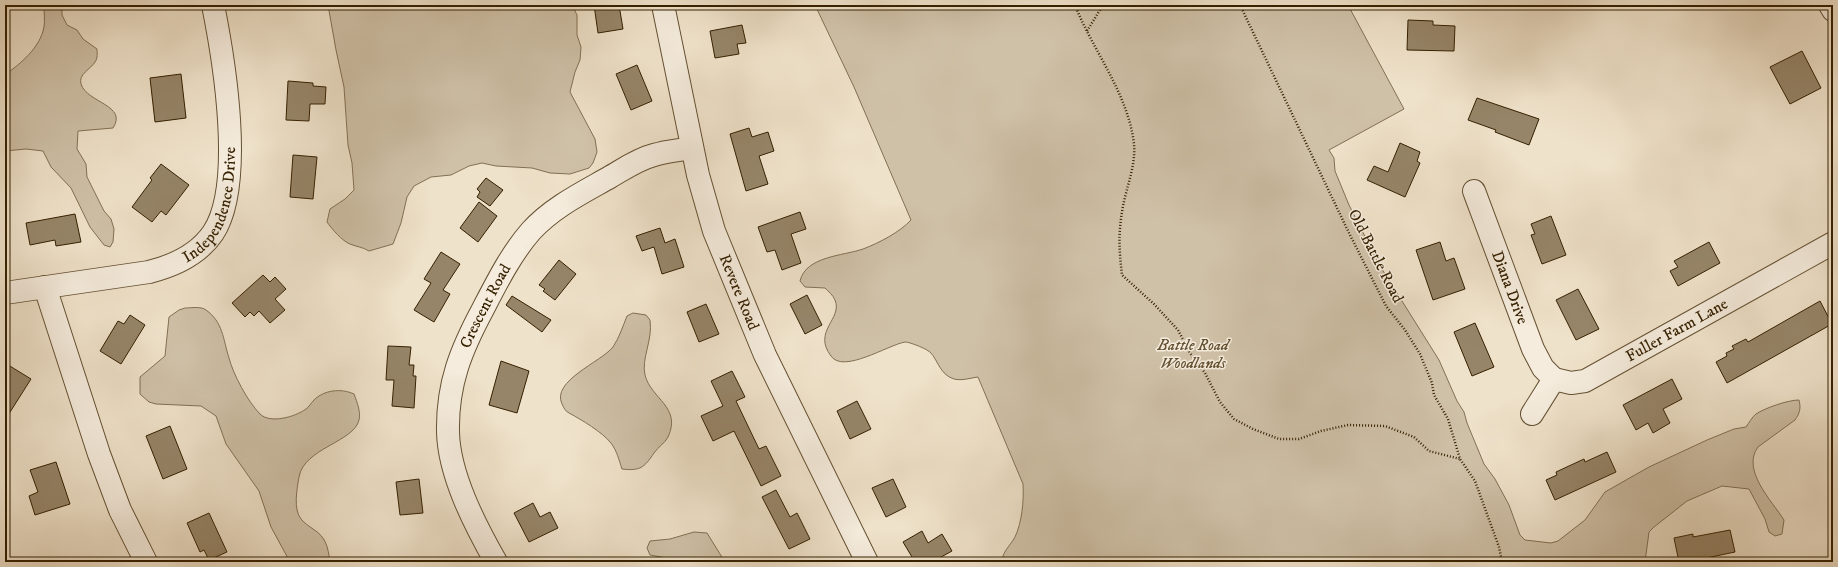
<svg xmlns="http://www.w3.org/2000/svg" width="1838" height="567" viewBox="0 0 1838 567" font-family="'IM FELL DW Pica',serif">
<rect width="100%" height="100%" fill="#efe2ca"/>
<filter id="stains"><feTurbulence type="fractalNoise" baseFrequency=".005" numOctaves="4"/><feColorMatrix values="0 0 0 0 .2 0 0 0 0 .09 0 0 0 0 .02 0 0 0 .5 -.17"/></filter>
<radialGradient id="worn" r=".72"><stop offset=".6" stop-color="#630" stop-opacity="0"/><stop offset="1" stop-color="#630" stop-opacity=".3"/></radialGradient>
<g fill="#cfc1a8" stroke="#827054">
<path d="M44 5H62V15L67 25 77 30 83 39 97 49C97 53 98 58 95 62 91 69 78 74 81 84 87 103 128 105 113 128L78 131 77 149 86 164 87 177 104 211 111 219 114 229 113 242 110 247 104 245 90 227 71 188 51 167 43 151 26 149 5 151V75C21 63 40 48 44 27 45 20 44 12 44 5Z"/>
<path d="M328 5H572L577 15V35L581 47 580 60 575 72 570 92 595 139 597 152 593 163 589 168 570 174 550 173 532 168 496 166 482 163 469 166 451 175 431 177 414 186 407 197 401 223 393 244 369 251C363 247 357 247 350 244 342 241 332 229 327 222L330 209 345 199 354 190 352 163 348 145 344 87 336 50Z"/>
<path d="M815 5H1348L1404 109 1329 150 1334 158 1335 171 1349 205 1380 266 1439 360 1457 401 1464 412 1467 423 1484 464 1495 479 1509 505 1520 535 1525 540 1551 543 1558 541 1585 520 1605 492 1649 467 1707 440 1734 429 1746 427C1749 423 1752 417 1756 414 1765 408 1788 400 1799 400 1801 408 1800 413 1795 420L1758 447C1741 470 1772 501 1784 520L1782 534 1775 536 1769 532 1765 519 1749 489 1722 486 1687 501 1654 527 1649 532 1645 562H1002C1002 552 1010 546 1015 537 1022 522 1024 501 1023 484L978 377C970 378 962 381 954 379 940 375 938 360 930 352 926 349 921 347 916 345 913 344 908 342 905 342 888 345 843 374 831 356 812 331 843 319 835 300 833 295 828 291 825 288L805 287 800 281C806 256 843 256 863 249 879 243 900 232 911 220L854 87Z"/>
<path d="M185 308C191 308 201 306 206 310 223 322 223 339 229 358 233 374 248 402 260 414 270 424 295 417 306 409 309 407 311 403 314 400 324 390 341 388 354 394 357 402 361 412 359 420 354 442 304 448 299 477 297 489 293 509 301 519 304 523 309 526 313 529 326 537 328 547 330 562H290L271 527 259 491 226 444 216 416 201 406 156 404 149 402 140 394V377L165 356 169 317 179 310Z"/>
<path d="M633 313 646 315 650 320C653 340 641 359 645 375 651 399 682 407 668 437 665 443 658 447 654 453 644 468 640 471 622 469 619 460 617 451 611 443 602 432 582 420 569 413 565 411 564 408 562 404 551 381 601 362 613 347 619 338 623 326 627 316Z"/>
<polygon points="694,532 707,533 725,562 688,562 650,555 647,548 650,541 670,539"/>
</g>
<g fill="#968569" stroke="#352000">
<polygon points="594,5 619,5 623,29 598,33"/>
<polygon points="1408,20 1433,21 1433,25 1455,26 1454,51 1407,50"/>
<polygon points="742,25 746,43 737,44 739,54 715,58 710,31"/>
<polygon points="1802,51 1821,88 1790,104 1770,67"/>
<polygon points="637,65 652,101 631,110 616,74"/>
<polygon points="181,74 186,118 155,122 150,78"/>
<polygon points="288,81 313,83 313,86 326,87 325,104 310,104 309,121 286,120"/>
<polygon points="1477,98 1539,119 1529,145 1495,132 1496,130 1468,120"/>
<polygon points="749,128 752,137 768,132 774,151 759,156 768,184 746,191 730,134"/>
<polygon points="1400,143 1420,152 1417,161 1420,163 1405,197 1367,180 1374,166 1388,172"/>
<polygon points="293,155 317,157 313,199 290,197"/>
<polygon points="161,164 189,185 166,215 161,211 152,222 132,207 152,180 150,178"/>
<polygon points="486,178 503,190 490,206 477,197 480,192 477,189"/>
<polygon points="479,202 497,216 478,242 460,228"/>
<polygon points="800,212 806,229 791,234 801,263 782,270 775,250 767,252 758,227"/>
<polygon points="75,214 81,242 56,246 55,240 30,245 26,223"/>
<polygon points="1551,216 1566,255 1542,264 1531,235 1535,234 1531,224"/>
<polygon points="660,228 665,243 675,239 684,267 662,274 654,247 642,251 636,236"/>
<polygon points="1440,242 1446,261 1454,258 1465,289 1433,300 1416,250"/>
<polygon points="1709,242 1720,263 1678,286 1670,271 1678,267 1674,261"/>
<polygon points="441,252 460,264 443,290 450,294 434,322 414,310 431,283 424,279"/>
<polygon points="559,260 576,274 555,300 543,291 545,289 539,285"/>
<polygon points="263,275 270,282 275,277 286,289 275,299 285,310 270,323 259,311 254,316 250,312 245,317 232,303"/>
<polygon points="1578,289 1599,329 1576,340 1556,300"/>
<polygon points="807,295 822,325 805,334 790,304"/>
<polygon points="512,296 551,320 542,332 506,305"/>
<polygon points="1820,301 1832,324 1727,383 1716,362 1727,356 1726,353 1734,349 1732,346 1746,339 1748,342"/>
<polygon points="706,304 719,334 699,342 687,312"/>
<polygon points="130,315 145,325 121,364 100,351 118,321 124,324"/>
<polygon points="1475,323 1494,367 1472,376 1454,332"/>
<polygon points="388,346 411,347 409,365 414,365 413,376 416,376 414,408 392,406 394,380 386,380"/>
<polygon points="501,361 529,371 517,413 489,405"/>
<polygon points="5,363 31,379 5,420"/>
<polygon points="732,371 745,397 736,401 759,449 766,446 781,476 761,486 734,431 713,441 701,416 723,406 711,381"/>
<polygon points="1672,379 1682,399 1663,409 1670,423 1653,433 1648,423 1636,430 1623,405"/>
<polygon points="857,401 871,429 850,439 837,411"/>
<polygon points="170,426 187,469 163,479 146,436"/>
<polygon points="1607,452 1616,472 1555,500 1546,480 1557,475 1556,472 1584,459 1585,462"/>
<polygon points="56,462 70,504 35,515 29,496 38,492 30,470"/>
<polygon points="419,479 423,513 400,515 396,482"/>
<polygon points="893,479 906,507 886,517 872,488"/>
<polygon points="776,490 790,517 797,513 810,539 789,549 762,497"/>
<polygon points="533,503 540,517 550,512 558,528 529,542 514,513"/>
<polygon points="209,513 227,552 209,560 204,550 200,552 187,523"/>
<polygon points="1730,530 1735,552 1687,562 1679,562 1674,538 1693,534 1693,537"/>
<polygon points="922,531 928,543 942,534 952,551 932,562 915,562 903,542"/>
</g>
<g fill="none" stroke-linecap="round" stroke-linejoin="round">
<defs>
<g id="minor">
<path id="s1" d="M663 5 698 175 714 231 765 355 867 562"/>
<polyline points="1830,5 1833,10"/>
<path id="s2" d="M1474 191 1533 349 1543 368 1554 379"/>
<polyline points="45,287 99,454 120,510 146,562"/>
<path id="s3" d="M5 293 149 272C173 266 198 255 213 233 245 185 224 60 213 5"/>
<path id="s4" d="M1532 414 1554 379 1571 383 1585 381 1833 243"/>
<path id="s5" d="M496 562C475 525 449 475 448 432 447 384 461 350 483 309 497 282 511 254 531 231 553 207 582 193 610 177 624 169 638 159 654 155 666 151 680 150 692 148"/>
</g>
</defs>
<use href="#minor" stroke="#645032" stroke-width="24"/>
<g stroke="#352000" stroke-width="2.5" stroke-dasharray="1 2" stroke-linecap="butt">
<path d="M1075 5C1093 51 1128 93 1134 144 1136 164 1127 186 1123 206 1118 233 1119 249 1122 275L1154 304 1178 330 1190 353 1205 373 1220 402 1234 419 1253 429 1279 439H1299L1321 431 1348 425 1385 426 1414 437 1429 451 1460 459"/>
<polyline points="1240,5 1349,233 1386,306 1405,330 1420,354 1432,383 1434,395 1448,419 1460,459 1475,481 1499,547 1502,562"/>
<polyline points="1087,31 1103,5"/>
</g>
<use href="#minor" stroke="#f5ecdd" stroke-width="22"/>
</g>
<g text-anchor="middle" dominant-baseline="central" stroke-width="3" stroke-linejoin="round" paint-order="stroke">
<g font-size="16" fill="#352000" stroke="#f5ecdd">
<text stroke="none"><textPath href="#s3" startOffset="247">Independence Drive</textPath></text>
<text transform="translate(1376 256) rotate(63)">Old Battle Road</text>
<text stroke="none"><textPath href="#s2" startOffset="103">Diana Drive</textPath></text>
<text stroke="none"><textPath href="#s1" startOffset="298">Revere Road</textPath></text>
<text stroke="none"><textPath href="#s5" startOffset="273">Crescent Road</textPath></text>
<text stroke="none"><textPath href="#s4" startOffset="178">Fuller Farm Lane</textPath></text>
</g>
<g font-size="16" font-style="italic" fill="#635032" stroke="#f5ecdd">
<text x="1193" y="345">Battle Road<tspan x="1193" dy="18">Woodlands</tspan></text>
</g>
</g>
<rect width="1838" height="567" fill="none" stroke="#efe2ca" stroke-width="20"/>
<rect x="6" y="6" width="1826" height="555" fill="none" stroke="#352000" stroke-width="2"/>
<rect x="10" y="10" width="1818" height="547" fill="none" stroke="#352000"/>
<rect width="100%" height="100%" filter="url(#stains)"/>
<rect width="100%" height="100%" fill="url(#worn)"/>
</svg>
